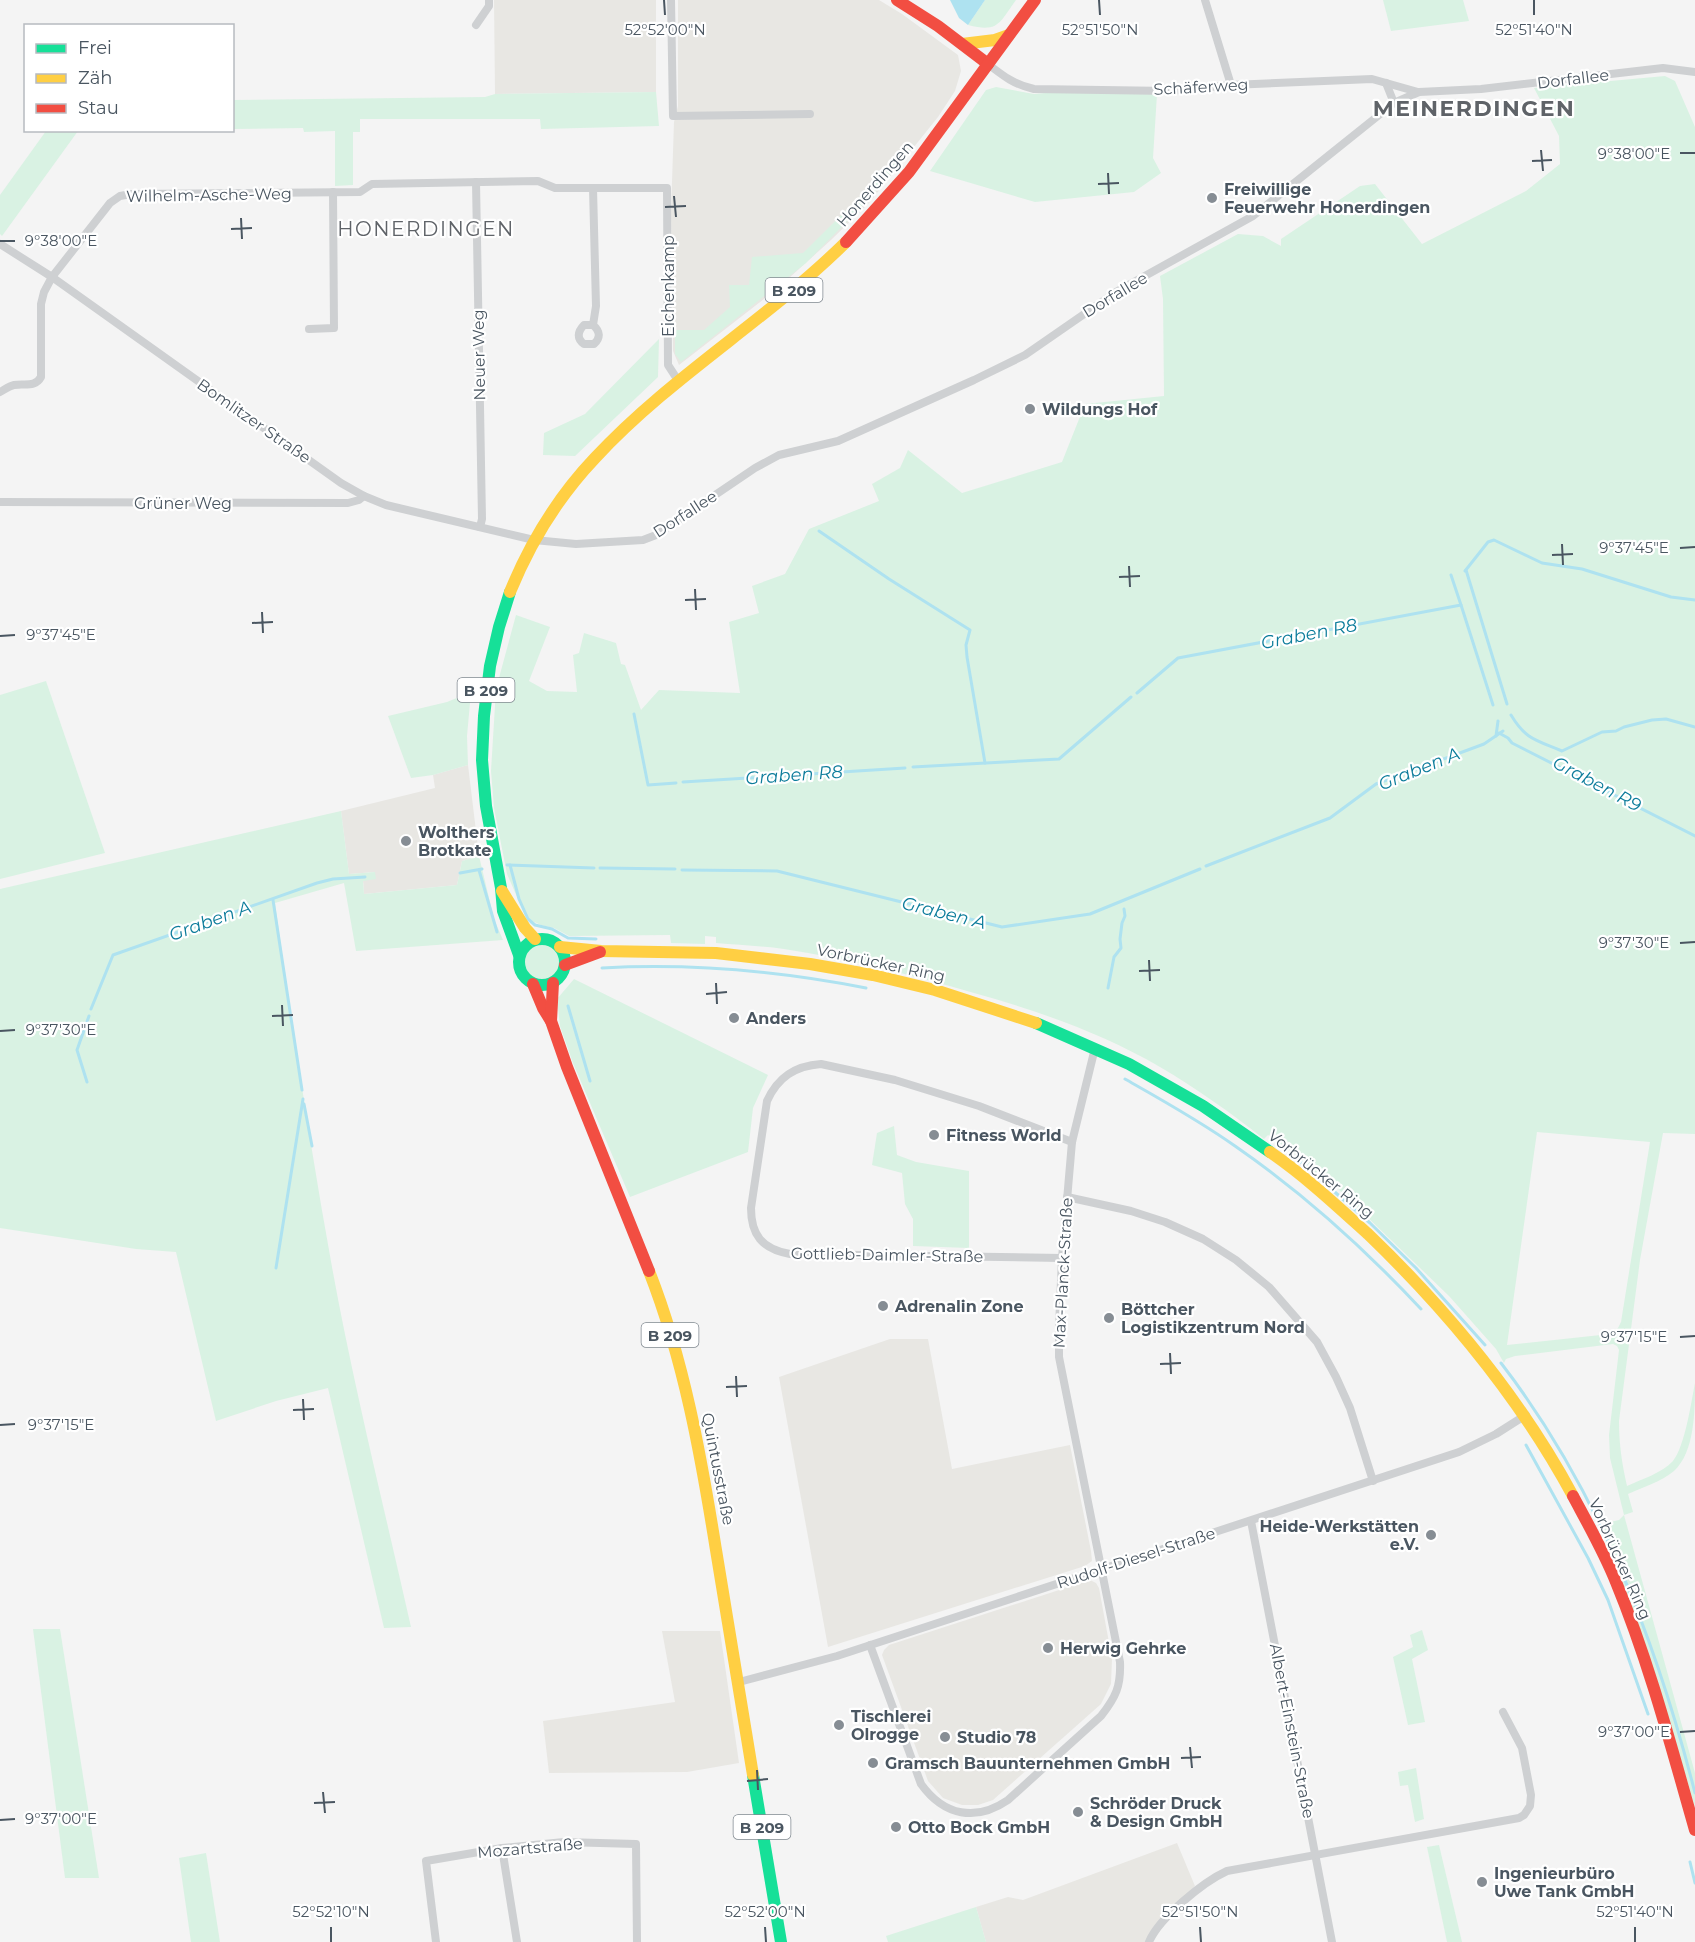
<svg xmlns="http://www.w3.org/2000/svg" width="1695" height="1942" viewBox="0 0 1695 1942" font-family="Montserrat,sans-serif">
<rect width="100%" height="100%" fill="#f4f4f4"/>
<g fill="#e8e7e3">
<polygon points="494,0 656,0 656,92 495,94"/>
<polygon points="678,0 879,0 902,14 958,55 961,71 955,91 938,117 869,203 831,240 778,288 679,365 673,351 671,212 674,122 678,106"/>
<polygon points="468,765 479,856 462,861 457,885 364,894 363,880 375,872 349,874 341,811 435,788 433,775"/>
<polygon points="890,1339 928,1339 952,1469 1070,1445 1091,1551 1092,1561 1085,1566 828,1647 779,1377"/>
<polygon points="1090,1580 1096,1583 1099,1588 1112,1659 1111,1684 1101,1704 993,1800 978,1805 962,1805 943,1798 928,1781 882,1655 884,1650 889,1645"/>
<polygon points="662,1631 720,1631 739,1763 687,1772 549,1773 543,1721 675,1702"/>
<polygon points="1177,1843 1195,1886 1156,1926 1148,1942 986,1942 976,1907 1008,1897 1023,1900"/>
</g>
<g fill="#d9f2e3" fill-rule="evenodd">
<path d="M985 0H1016C999 23 999 33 968 25Z"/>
<polygon points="1383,0 1463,0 1469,21 1391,31"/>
<path d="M1665 76 1675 81 1695 127V1134L1663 1133 1640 1260 1619 1421C1619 1444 1622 1464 1627 1486 1642 1479 1662 1473 1673 1461 1685 1446 1691 1403 1695 1383 1695 1410 1695 1452 1674 1471 1661 1482 1643 1487 1628 1494L1633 1512 1624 1515 1695 1773V1807L1665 1707 1602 1524 1619 1520 1624 1515 1610 1458 1609 1435 1619 1350 1617 1346 1613 1344 1515 1356 1506 1359 1504 1363 1496 1349 1449 1296 1331 1182 1328 1184 1295 1157 1296 1155 1268 1135 1264 1139C1231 1113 1196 1088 1160 1067 1102 1033 1038 1011 974 993 912 975 848 959 784 949 762 946 738 945 716 943V937L705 936V944L671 943 670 935 569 936 554 928 541 925 532 921 525 915 507 874 494 808 491 771 496 689 516 615 550 627 529 681 547 691 577 692 573 655 579 653 584 633 616 643 621 664 625 665 641 710 659 690 740 693 729 622 759 613 752 586 785 574 809 529 879 501 872 484 900 468 908 450 962 493 1062 462 1085 404 1164 396 1163 299 1160 276 1238 234 1263 236 1281 246V239L1284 237 1360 186 1375 184 1422 244 1526 191 1560 164 1559 136 1534 88ZM1537 1132 1650 1142 1621 1322 1618 1328 1610 1334 1507 1345Z"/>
<polygon points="996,87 1034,94 1103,88 1157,94 1153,158 1161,173 1134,192 1035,202 930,171 986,90"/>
<polygon points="656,92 659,126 541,129 540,119 360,119 360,132 353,132 353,185 335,186 335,131 304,132 303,128 233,129 233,100 485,97 495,94"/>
<polygon points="46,131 86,131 78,131 2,236 0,234 0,195"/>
<polygon points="916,141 873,195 806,263 681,362 675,354 675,330 704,330 730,307 729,285 749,285 752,257 803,253"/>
<polygon points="659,339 658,377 575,456 543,455 544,433 585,414"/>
<polygon points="46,681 105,853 0,879 0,695"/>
<polygon points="471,692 467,736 468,765 433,775 411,778 388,716 447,702"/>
<path d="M341 811 349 874 375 872 376 879 363 881 364 894 457 885 462 861 479 856 494 919 503 940 356 951 344 883 275 903C292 1025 310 1146 332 1267 354 1388 384 1507 411 1627L384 1628 328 1388 276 1401 216 1421 176 1252 136 1249 0 1228V889Z"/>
<circle cx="541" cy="962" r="19"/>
<polygon points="574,979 768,1075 753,1108 748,1152 630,1197 573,1063 560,1026 557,999"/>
<polygon points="894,1126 897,1155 916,1162 969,1171 969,1248 913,1246 913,1219 905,1204 902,1173 872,1165 877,1133"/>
<polygon points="33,1629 60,1629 99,1878 65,1878"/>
<polygon points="1422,1630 1428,1650 1412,1659 1425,1722 1408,1725 1393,1657 1413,1647 1410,1635"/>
<polygon points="1416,1768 1424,1819 1415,1822 1408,1785 1400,1786 1398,1772"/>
<polygon points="1439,1845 1462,1942 1447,1942 1427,1847"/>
<polygon points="206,1853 220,1942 191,1942 179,1858"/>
<polygon points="976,1907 986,1942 888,1942 886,1936"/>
</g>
<polygon fill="#aee2f0" points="950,0 985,0 968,25 959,18"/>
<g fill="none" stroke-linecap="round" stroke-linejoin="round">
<g stroke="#aee2f0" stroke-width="3">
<polyline points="819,531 889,579 970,630 966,645 967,657 985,763"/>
<polyline points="1466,570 1507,704"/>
<polyline points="1465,571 1488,542 1494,540 1542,563 1582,569 1671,597 1695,600"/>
<polyline points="1461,605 1493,705"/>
<polyline points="1137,693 1178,658 1461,605 1451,575"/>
<polyline points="634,714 648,785 676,783"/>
<path d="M1511 715C1526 740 1536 740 1562 751L1602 732 1616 731 1624 727 1652 720 1666 719 1695 727"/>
<polyline points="1499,733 1508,738 1512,743 1695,836"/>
<polyline points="1496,736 1498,721"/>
<polyline points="913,767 1059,759 1131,697"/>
<polyline points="683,782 905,768"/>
<polyline points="507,865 594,868"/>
<polyline points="510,865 519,899 528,919 535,925 552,929 568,938 596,939"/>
<polyline points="1206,866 1330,818 1376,784 1484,744 1503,731"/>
<polyline points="600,868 675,869"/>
<polyline points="479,870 497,932"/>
<polyline points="682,870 777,871 1002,927 1090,914 1200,869"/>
<polyline points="460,873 482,869"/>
<polyline points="273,900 302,1090"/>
<path d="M602 968C691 963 779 971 866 988"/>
<polyline points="1108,988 1114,957 1121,948 1120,939 1122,923 1125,916 1124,909"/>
<polyline points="568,1006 590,1081"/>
<polyline points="91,1009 113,955 317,883 333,879 365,877"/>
<path d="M1125 1079C1162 1100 1200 1121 1235 1146 1303 1193 1364 1248 1421 1309"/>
<polyline points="87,1082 77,1050 89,1016"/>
<polyline points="304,1104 312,1146"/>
<polyline points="1295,1157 1370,1223 1416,1268 1485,1345"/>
<polyline points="276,1268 303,1099"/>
<path d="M1501 1363C1598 1489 1656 1640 1695 1793"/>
<polyline points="1526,1445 1588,1558 1608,1600 1648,1714"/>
<polyline points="1690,1862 1695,1883"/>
</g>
<g stroke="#ced0d2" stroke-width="8">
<polyline points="671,0 673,116 810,114"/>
<polyline points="1205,0 1231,85"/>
<polyline points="476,25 489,6 489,0"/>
<path d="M988 64C1003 76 1015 85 1034 89L1170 91 1231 85 1372 79 1418 92"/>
<polyline points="1386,83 1394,103"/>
<polyline points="476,182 482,519 480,527"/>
<polyline points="0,244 52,277 341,483 364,496 386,505 534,540 576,544 643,540 656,535 755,468 779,455 838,441 974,380 1025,355 1116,292 1253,216 1394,103 1419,92 1481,89 1663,68 1695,72"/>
<path d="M593 325H584C577 332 577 339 584 344H594C601 338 600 331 593 325L596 306 593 188"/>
<polyline points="309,329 334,328 333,192"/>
<path d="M0 392C4 390 9 386 14 385 24 383 35 388 41 377V304L44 292 52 277 110 203 120 196 131 194 360 192 372 184 538 181 555 188H667L668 365 679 382"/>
<polyline points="0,502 348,503 359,500 364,496"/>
<polyline points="1067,1197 1131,1211 1165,1222 1203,1239 1236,1260 1269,1287 1317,1342 1336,1377 1350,1408 1373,1481"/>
<path d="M1062 1258 790 1254C762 1249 751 1235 751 1208L767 1101C778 1077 795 1066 821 1064L895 1080 979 1106 1072 1142"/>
<polyline points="1251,1521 1332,1942"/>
<path d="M870 1645 921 1784C944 1816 976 1822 1008 1800L1101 1716C1116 1697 1121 1686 1120 1662L1059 1357V1327L1062 1258 1072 1142 1095 1048"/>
<polyline points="739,1682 837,1656 1459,1452 1496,1434 1526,1415"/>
<polyline points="502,1848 517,1942"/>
<polyline points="436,1942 426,1861 502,1848 564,1842 636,1844 637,1942"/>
<path d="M1149 1942C1159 1918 1203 1882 1227 1871L1519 1818 1524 1815 1530 1806 1531 1795 1522 1748 1503 1712"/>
</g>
<g stroke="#16e098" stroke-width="12">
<polyline points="510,592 499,627 490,666 484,716 482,760 486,806 501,888 503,911 519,955"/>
<circle cx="542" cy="962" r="23"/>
<polyline points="1036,1023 1129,1064 1203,1106 1270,1152"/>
<polyline points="753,1775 781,1942"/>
</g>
<g stroke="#ffcf43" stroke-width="12">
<polyline points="962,44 995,40 1009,35"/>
<path d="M510 592C530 543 558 497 595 458 670 377 767 320 846 242"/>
<polyline points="502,891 525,928 535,939"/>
<polyline points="560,947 601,951 716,953 810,964 873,975 935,990 1036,1023"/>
<path d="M1270 1152C1305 1176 1337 1206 1368 1234 1448 1311 1520 1398 1573 1496"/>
<path d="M649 1271C684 1360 701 1456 716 1550 729 1625 741 1700 753 1775"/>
</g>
<g stroke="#f24e42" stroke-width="12">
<polyline points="897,0 938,26 988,64"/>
<polyline points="846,242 909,172 1035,0"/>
<polyline points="565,965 600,952"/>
<polyline points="533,984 543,1008 551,1021 567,1067 649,1271"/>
<polyline points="551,1021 553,983"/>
<path d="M1573 1496C1588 1524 1604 1552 1616 1582 1649 1662 1671 1746 1695 1830"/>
</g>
</g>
<path fill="none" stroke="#4a5661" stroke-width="2" d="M664 0 665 15M1099 0 1100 15M1534 0V15M1541 150 1543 171M1680 153H1695M1532 161 1552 160M1108 173 1109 194M1098 184 1119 183M674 196 676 217M665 207 686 206M241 218 242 239M231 229 252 228M0 241H15M1562 544 1563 565M1680 548 1695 547M1552 555 1573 554M1129 566 1130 587M1119 577 1140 576M695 589 696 610M685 600 706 599M262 612 263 633M252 623 273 622M0 636 15 635M1680 943 1695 942M1149 960 1150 981M1139 971 1160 970M716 983 717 1004M706 994 727 992M282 1005 283 1026M272 1016 293 1015M0 1031 15 1030M1680 1337 1695 1336M1170 1353 1171 1374M1160 1364 1181 1363M736 1376 737 1397M726 1387 747 1386M303 1399 304 1420M293 1410 314 1409M0 1425 15 1424M1680 1732 1695 1731M1190 1747 1192 1768M1181 1758 1201 1757M757 1770 758 1790M747 1781 768 1779M323 1792 325 1813M314 1803 335 1802M0 1820 15 1819M331 1927V1942M765 1927 766 1942M1200 1927 1201 1942M1635 1927V1942"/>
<g fill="#868d94" stroke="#fff" stroke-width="2">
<circle cx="1212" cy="198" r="6"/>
<circle cx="1030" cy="409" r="6"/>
<circle cx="406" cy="841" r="6"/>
<circle cx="734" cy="1018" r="6"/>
<circle cx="934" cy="1135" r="6"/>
<circle cx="883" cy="1306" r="6"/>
<circle cx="1109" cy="1318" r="6"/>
<circle cx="1431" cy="1535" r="6"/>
<circle cx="1048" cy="1648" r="6"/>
<circle cx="839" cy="1725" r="6"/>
<circle cx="945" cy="1737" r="6"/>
<circle cx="873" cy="1763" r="6"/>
<circle cx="1078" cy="1812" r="6"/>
<circle cx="896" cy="1827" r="6"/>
<circle cx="1482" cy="1882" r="6"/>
</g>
<g text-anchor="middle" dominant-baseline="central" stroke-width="4.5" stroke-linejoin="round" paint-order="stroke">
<g fill="#fff" stroke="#808990" stroke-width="1.5">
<rect x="765.5" y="278" width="57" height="24" rx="4.5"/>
<rect x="457.5" y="678" width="57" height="24" rx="4.5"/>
<rect x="641.5" y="1323" width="57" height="24" rx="4.5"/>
<rect x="733.5" y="1815" width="57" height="24" rx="4.5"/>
</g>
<g font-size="15" font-weight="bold" fill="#4a5661">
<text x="794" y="290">B 209</text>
<text x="486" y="690">B 209</text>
<text x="670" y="1335">B 209</text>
<text x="762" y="1827">B 209</text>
</g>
<g font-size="16" fill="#4a5661" stroke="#fff">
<text transform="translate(1573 79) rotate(-7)">Dorfallee</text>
<text transform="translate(1201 87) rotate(-3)">Schäferweg</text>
<text transform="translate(875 184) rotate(-49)">Honerdingen</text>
<text transform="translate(209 195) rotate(-1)">Wilhelm-Asche-Weg</text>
<text transform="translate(668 286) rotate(-90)">Eichenkamp</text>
<text transform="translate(1115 295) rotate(-31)">Dorfallee</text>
<text transform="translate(479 355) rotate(-91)">Neuer Weg</text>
<text transform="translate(254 421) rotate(35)">Bomlitzer Straße</text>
<text x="183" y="503">Grüner Weg</text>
<text transform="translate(685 514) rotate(-33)">Dorfallee</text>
<text transform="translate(881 963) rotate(12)">Vorbrücker Ring</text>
<text transform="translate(1321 1174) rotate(39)">Vorbrücker Ring</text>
<text transform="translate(887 1255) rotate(1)">Gottlieb-Daimler-Straße</text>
<text transform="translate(1063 1273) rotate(-87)">Max-Planck-Straße</text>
<text transform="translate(718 1469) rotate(79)">Quintusstraße</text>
<text transform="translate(1136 1558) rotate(-18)">Rudolf-Diesel-Straße</text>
<text transform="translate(1620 1559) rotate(66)">Vorbrücker Ring</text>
<text transform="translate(1292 1731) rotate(79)">Albert-Einstein-Straße</text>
<text transform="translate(530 1848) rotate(-5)">Mozartstraße</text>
</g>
<g font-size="16" font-weight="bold" fill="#4a5661" stroke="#fff" text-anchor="start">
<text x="1224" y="189">Freiwillige<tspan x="1224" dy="18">Feuerwehr Honerdingen</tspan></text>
<text x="1042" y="409">Wildungs Hof</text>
<text x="418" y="832">Wolthers<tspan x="418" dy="18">Brotkate</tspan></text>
<text x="746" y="1018">Anders</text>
<text x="946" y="1135">Fitness World</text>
<text x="895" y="1306">Adrenalin Zone</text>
<text x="1121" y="1309">Böttcher<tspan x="1121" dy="18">Logistikzentrum Nord</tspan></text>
<text x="1419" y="1526" text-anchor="end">Heide-Werkstätten<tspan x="1419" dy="18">e.V.</tspan></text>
<text x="1060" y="1648">Herwig Gehrke</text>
<text x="851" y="1716">Tischlerei<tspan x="851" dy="18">Olrogge</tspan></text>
<text x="957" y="1737">Studio 78</text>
<text x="885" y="1763">Gramsch Bauunternehmen GmbH</text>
<text x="1090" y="1803">Schröder Druck<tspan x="1090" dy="18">&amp; Design GmbH</tspan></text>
<text x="908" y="1827">Otto Bock GmbH</text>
<text x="1494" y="1873">Ingenieurbüro<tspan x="1494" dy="18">Uwe Tank GmbH</tspan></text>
</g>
<g font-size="18" font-style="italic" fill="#0c7c9b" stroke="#fff">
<text transform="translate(1309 634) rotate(-11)">Graben R8</text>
<text transform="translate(1419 769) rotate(-22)">Graben A</text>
<text transform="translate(794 775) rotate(-4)">Graben R8</text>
<text transform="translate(1597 784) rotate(28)">Graben R9</text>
<text transform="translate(944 913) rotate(14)">Graben A</text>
<text transform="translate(210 921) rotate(-20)">Graben A</text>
</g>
<g font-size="20" letter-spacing="1.5" fill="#5f6368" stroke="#fff">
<text x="426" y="229">HONERDINGEN</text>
</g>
<g font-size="22" font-weight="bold" letter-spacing="1.5" fill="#5f6368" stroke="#fff">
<text x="1474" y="108">MEINERDINGEN</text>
</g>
</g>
<g font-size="15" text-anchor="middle" fill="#4a5661" stroke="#fff" stroke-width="4.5" stroke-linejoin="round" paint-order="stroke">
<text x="665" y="35">52°52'00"N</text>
<text x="1100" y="35">52°51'50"N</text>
<text x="1534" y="35">52°51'40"N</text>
<text x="1634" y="159">9°38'00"E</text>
<text x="61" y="246">9°38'00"E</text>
<text x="1634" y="553">9°37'45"E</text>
<text x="61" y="640">9°37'45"E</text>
<text x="1634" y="948">9°37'30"E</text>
<text x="61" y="1035">9°37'30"E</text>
<text x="1634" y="1342">9°37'15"E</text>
<text x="61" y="1430">9°37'15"E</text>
<text x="1634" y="1737">9°37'00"E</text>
<text x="61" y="1824">9°37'00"E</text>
<text x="331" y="1917">52°52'10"N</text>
<text x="765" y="1917">52°52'00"N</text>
<text x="1200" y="1917">52°51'50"N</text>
<text x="1635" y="1917">52°51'40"N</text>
</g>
<rect x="24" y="24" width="210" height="108" fill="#ffffff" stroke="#b7bbc0" stroke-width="1.5"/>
<rect x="36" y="44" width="30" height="9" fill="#16e098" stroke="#b7bbc0" stroke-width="1.5"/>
<text x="78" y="54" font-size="18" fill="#4a5661">Frei</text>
<rect x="36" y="74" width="30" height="9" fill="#ffcf43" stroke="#b7bbc0" stroke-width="1.5"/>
<text x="78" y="84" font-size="18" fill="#4a5661">Zäh</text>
<rect x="36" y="104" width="30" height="9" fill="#f24e42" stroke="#b7bbc0" stroke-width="1.5"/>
<text x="78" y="114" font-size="18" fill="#4a5661">Stau</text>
</svg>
